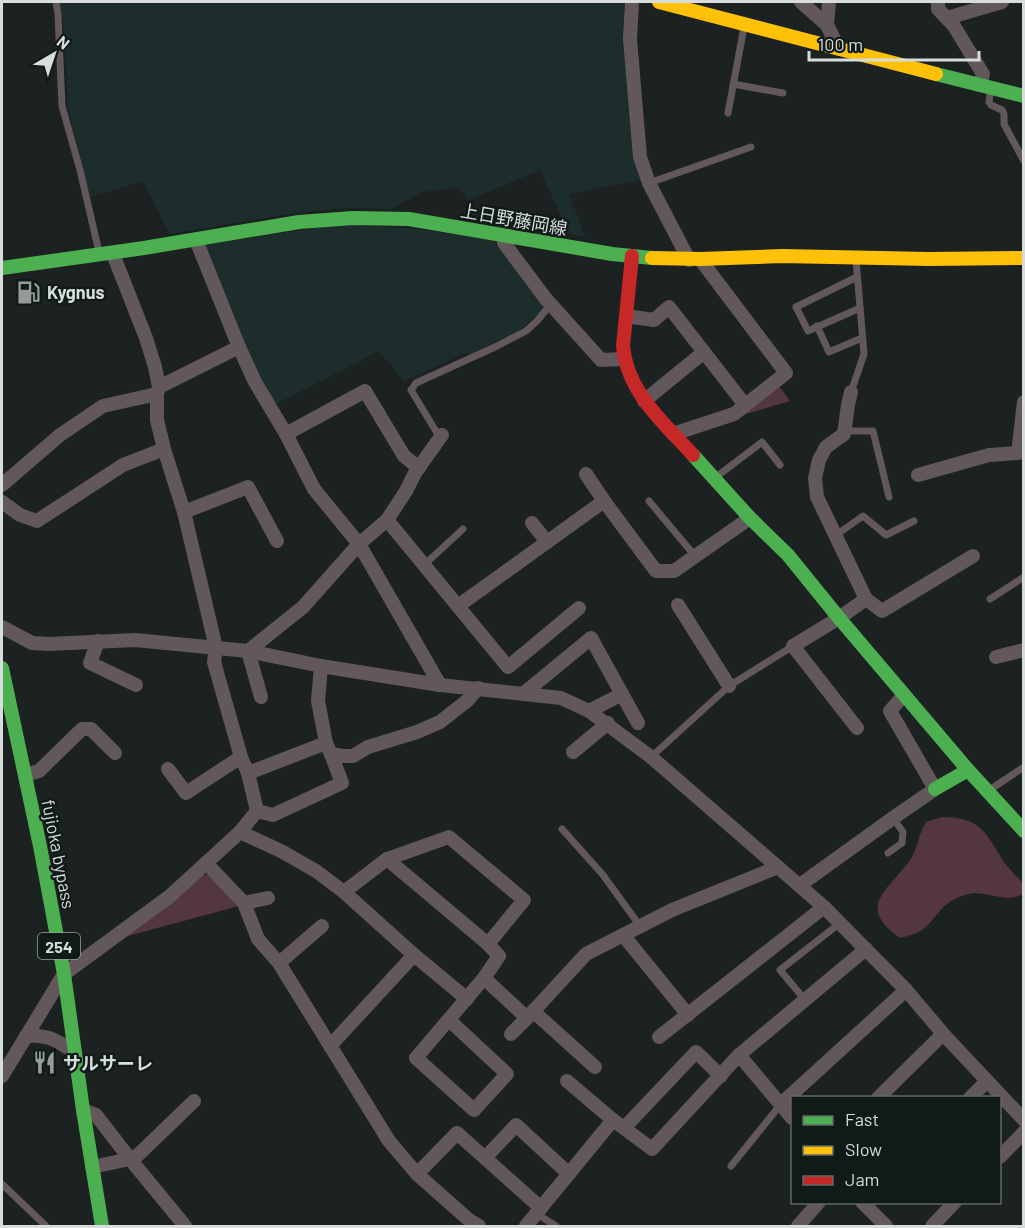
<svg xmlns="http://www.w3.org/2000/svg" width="1025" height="1228" viewBox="0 0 1025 1228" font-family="Barlow,'Noto Sans JP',sans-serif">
<rect width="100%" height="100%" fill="#1c2121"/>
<g fill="#1d2d2b">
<polygon points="59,2 620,2 624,5 625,48 642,180 569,194 585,237 569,234 540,170 469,200 459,188 422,192 392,209 344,208 288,214 169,234 143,181 90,197 68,108 63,18"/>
<polygon points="343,224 407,228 491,239 545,307 533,319 521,329 473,353 464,354 404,381 379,351 274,405 258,376 203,245"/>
</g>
<g fill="#54363e">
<polygon points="779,386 790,401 739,416"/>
<path d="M942 817C981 817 986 833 1004 862 1010 870 1016 876 1023 883V894C1004 905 985 888 965 895 954 898 945 904 938 913 933 919 929 925 922 930 916 934 908 936 900 938 854 906 890 889 910 860 918 849 918 834 926 822Z"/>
<polygon points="203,875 211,875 239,906 124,937"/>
</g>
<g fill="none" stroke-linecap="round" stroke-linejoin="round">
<g stroke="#62585c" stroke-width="7">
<polyline points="56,2 58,14 62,106 80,170 99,252"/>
<polyline points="733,84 783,93"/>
<polyline points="991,88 989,102 991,105 1002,110 1004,114 1004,124 1024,161"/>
<polyline points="728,113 744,27"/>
<polyline points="649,183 751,147"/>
<polyline points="857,277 796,307 808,331 860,308"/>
<polyline points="817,326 829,352 862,338"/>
<polyline points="851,392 864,354 856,260"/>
<polyline points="844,431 873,431 889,497"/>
<polyline points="440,438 411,390 416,383 495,347 526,331 537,321 551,304"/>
<polyline points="716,477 762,442 780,465"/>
<polyline points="649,501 695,556"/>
<polyline points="836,535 863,516 886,535 914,521"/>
<polyline points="424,565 463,529"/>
<polyline points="990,599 1024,577"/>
<polyline points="651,757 729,686 793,646"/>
<polyline points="988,791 1024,767"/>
<polyline points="562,829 603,875 640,926"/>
<polyline points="888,853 902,843 903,832 893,818"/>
<polyline points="805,1000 780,970 840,923"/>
<polyline points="731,1166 781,1104"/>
<polyline points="2,1184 46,1226"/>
<polyline points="537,1214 556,1226"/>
</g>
<g stroke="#62585c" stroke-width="14">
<polyline points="632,2 630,39 640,157 649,183 689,260"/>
<polyline points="801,2 827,25 839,49"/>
<polyline points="938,2 938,9 954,26 983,74 980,85"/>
<polyline points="947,18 1002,2"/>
<polyline points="827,25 829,2"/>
<polyline points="504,236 504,243 546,299 601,360 624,359"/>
<polyline points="196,240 239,347 255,382 286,434 314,489 359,544 440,685"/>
<polyline points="626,316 654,320 669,307 745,405"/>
<polyline points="159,387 239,347"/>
<polyline points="851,392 848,405 844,434 826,447 819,460 815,478 817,497 866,599 839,618 793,646 857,728"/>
<polyline points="644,401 704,352"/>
<polyline points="286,434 365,391 404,456 419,468"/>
<polyline points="673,434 734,414 786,373 700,259"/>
<polyline points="586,474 604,501"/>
<polyline points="918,475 989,455 1018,453 1024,402"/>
<polyline points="2,485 60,435 103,406 157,394"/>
<polyline points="2,502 20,515 37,521 123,465 164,449"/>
<polyline points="184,512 248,487 277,541"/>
<polyline points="387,520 508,667 579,608"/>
<polyline points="532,523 547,542"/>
<polyline points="866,599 882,611 973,556"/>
<polyline points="678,605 729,686"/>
<polyline points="458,606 604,501 656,571 674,571 750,518"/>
<polyline points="2,627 32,643 49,644 135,640 248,651 321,666 440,685 561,698 589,711 651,757 824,907 906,990 945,1036 1024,1120"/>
<polyline points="98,641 90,663 136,685"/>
<polyline points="996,657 1024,650"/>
<polyline points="321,666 318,701 326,743 331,754 343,756 353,756 368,747 417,732 440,722 468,700 478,688"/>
<polyline points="523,694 591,638 638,723"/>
<polyline points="261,697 248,651 303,607 359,544 387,520 406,491 415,473 442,435"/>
<polyline points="589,711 622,694"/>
<polyline points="573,752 608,723"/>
<polyline points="168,769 186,793 241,757"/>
<polyline points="248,773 326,743"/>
<polyline points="25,775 39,771 82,729 91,729 115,753"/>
<polyline points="257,811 273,815 342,783 331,754"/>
<polyline points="240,832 281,851 316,871 344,892 414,955 467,999"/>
<polyline points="387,859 488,944"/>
<polyline points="206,863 244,903 258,939 279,963 389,1141 417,1174 469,1220 479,1226"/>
<polyline points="800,885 893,818 935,789 890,711 904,695"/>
<polyline points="344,892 387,859 449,837 524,900 488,944 499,956 484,978"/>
<polyline points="244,903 268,898"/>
<polyline points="623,935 688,1015"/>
<polyline points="279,963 322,926"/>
<polyline points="533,1011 595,1067"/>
<polyline points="449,1020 507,1074 474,1110 416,1058 484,978 527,1018 586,954 672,910 778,867"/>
<polyline points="511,1034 527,1018"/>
<path d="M26 1036C49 1034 56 1041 75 1052"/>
<polyline points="659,1037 824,907"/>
<polyline points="330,1046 414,955"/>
<polyline points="2,1076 64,974 170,896 240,832 257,811 248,773 241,757 214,662 216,648 184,512 164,449 157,420 157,394 159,387 155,367 146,338 113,254"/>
<polyline points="567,1081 613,1120"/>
<polyline points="878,1098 943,1034"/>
<polyline points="970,1098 987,1081"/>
<polyline points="781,1104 906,990"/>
<polyline points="83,1110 96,1115 130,1159 185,1226"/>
<polyline points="792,1118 739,1055 866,949"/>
<polyline points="624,1128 696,1052 721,1076"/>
<polyline points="1000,1157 1024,1132"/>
<polyline points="485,1158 516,1125 569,1174"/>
<polyline points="92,1167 130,1159 138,1155 194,1101"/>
<polyline points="417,1174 457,1133 541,1208"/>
<polyline points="862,1202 886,1226"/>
<polyline points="526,1226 613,1120 652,1149 739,1055"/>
<polyline points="798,1226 819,1202"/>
<polyline points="932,1226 955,1202"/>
</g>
<g stroke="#4caf50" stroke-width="14">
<polyline points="936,74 1024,96"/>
<polyline points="2,268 144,248 299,222 353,218 409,219 612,254 652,258"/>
<polyline points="693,455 750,518 788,555 839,618 968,770"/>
<polyline points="2,668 40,846 64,974 83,1110 102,1226"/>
<polyline points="935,789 968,770 1024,831"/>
</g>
<g stroke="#ffc107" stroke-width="14">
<polyline points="659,2 936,74"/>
<polyline points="652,258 700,259 782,256 929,259 1024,258"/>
</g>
<path stroke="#c62828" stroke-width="14" d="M632 256 623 346C627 392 663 422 693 455"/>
</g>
<defs>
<symbol id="fuel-bare" viewBox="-9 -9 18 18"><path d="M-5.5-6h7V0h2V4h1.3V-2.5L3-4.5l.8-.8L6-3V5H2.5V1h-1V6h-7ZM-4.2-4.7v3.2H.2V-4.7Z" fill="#959b9b" stroke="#101a18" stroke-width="2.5" paint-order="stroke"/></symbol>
<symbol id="restaurant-bare" viewBox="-9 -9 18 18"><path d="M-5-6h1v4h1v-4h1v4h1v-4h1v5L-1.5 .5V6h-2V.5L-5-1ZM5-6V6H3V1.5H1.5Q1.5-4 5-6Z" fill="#959b9b" stroke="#101a18" stroke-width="2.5" paint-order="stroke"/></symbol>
</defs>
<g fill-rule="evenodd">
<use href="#fuel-bare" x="12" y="276" width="33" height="33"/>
<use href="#restaurant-bare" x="28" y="1046" width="33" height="33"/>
</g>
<g text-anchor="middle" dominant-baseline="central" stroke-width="4.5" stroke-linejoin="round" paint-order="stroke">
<rect fill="#101a18" stroke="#9ba2a1" stroke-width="1.5" x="38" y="933" width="42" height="26" rx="4.5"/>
<g font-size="16" font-weight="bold" fill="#d6dddc">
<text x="59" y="946">254</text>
</g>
<g font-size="18" fill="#d6dddc" stroke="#101a18">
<text transform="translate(514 219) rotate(10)">上日野藤岡線</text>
<text transform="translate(59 854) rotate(79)">fujioka bypass</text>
</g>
<g font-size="18" font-weight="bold" fill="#d6dddc" stroke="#101a18" text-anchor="start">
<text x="47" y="292">Kygnus</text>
<text x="63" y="1063">サルサーレ</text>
</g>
</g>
<rect width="1025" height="1228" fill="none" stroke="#d6dddc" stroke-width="6"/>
<rect x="791" y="1096" width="210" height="108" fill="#101a18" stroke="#5f6866" stroke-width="1.5"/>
<rect x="803" y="1116" width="30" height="9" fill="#4caf50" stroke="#5f6866" stroke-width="1.5"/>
<text x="845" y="1126" font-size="18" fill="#d6dddc">Fast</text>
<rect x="803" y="1146" width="30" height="9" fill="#ffc107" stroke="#5f6866" stroke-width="1.5"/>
<text x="845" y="1156" font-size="18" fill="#d6dddc">Slow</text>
<rect x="803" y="1176" width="30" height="9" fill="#c62828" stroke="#5f6866" stroke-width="1.5"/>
<text x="845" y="1186" font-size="18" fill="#d6dddc">Jam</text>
<g transform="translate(54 54) rotate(39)" stroke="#101a18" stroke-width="4.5" paint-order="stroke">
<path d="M0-4.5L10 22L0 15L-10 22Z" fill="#d6dddc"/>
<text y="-9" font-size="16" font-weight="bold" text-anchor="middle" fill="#d6dddc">N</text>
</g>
<path d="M809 51v9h170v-9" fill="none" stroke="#d6dddc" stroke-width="3"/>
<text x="818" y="51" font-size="18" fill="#d6dddc" stroke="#101a18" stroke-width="4.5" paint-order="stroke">100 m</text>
</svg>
